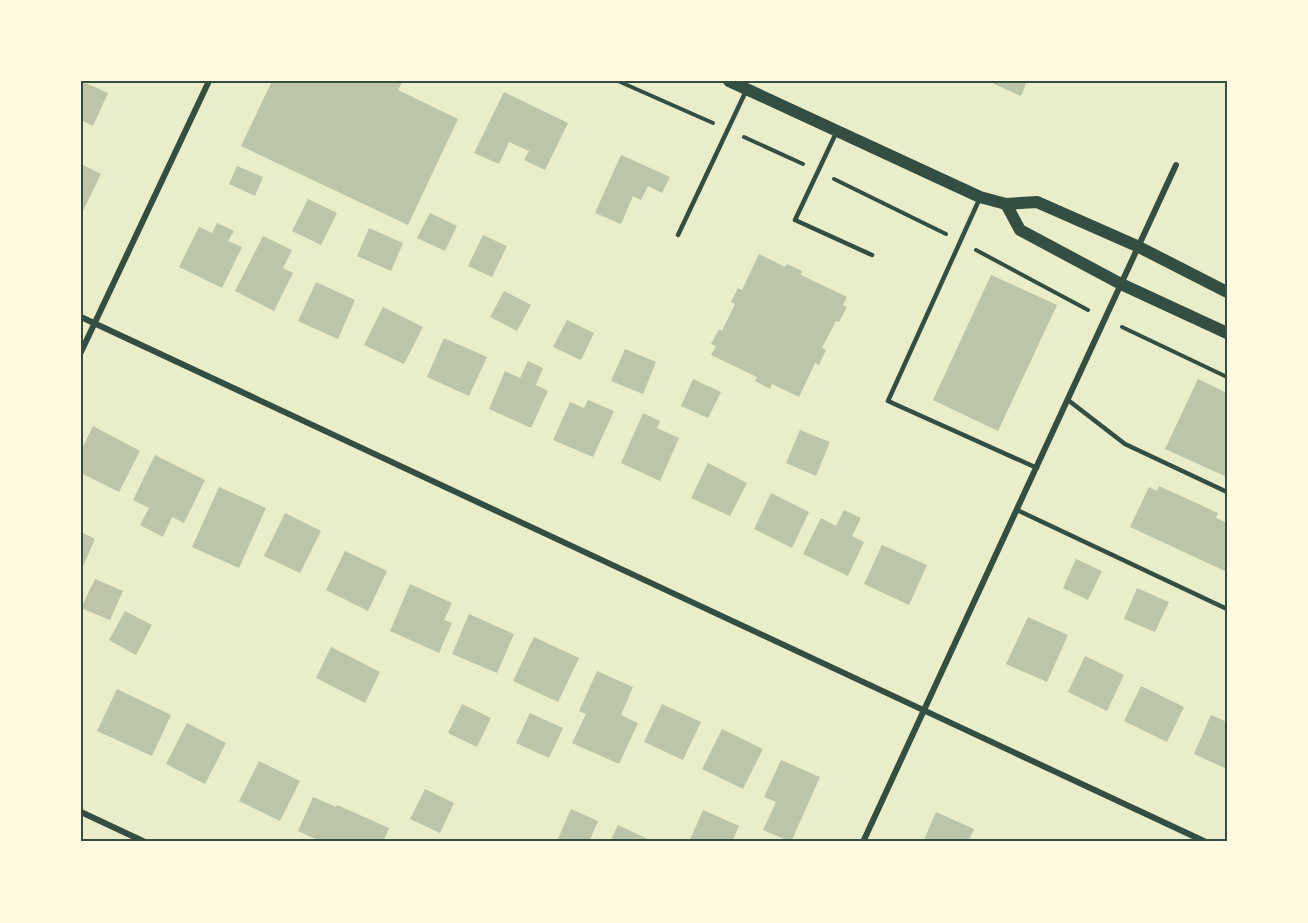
<svg xmlns="http://www.w3.org/2000/svg" width="1308" height="923" viewBox="0 0 1308 923" font-family="Montserrat,sans-serif">
<rect width="100%" height="100%" fill="#e9edc9"/>
<g fill="#bcc5a7">
<polygon points="81,81 108,93 93,126 81,120"/>
<polygon points="272,81 403,81 398,90 458,119 408,225 241,146"/>
<polygon points="988,81 1027,81 1021,96"/>
<polygon points="504,92 568,123 545,170 524,160 529,151 509,142 499,164 474,153"/>
<polygon points="621,155 670,177 662,193 648,186 641,200 633,196 621,224 595,213"/>
<polygon points="81,164 101,174 81,215"/>
<polygon points="237,166 263,177 255,196 229,184"/>
<polygon points="308,199 337,213 321,245 292,231"/>
<polygon points="430,213 457,226 445,251 417,238"/>
<polygon points="217,223 234,231 228,241 242,247 222,288 179,267 199,227 212,233"/>
<polygon points="369,228 403,243 391,271 357,256"/>
<polygon points="483,235 507,246 492,277 468,266"/>
<polygon points="263,236 292,250 283,268 293,273 274,311 235,291"/>
<polygon points="759,254 785,267 787,264 802,271 801,275 847,297 843,305 847,307 839,322 836,321 822,348 826,350 819,365 815,363 799,397 772,384 770,389 755,381 757,377 711,355 716,346 711,344 719,329 722,331 735,304 731,302 738,288 742,290"/>
<polygon points="991,275 1057,305 998,431 933,400"/>
<polygon points="316,282 355,300 338,339 298,321"/>
<polygon points="504,291 531,305 517,331 490,317"/>
<polygon points="383,307 423,327 404,364 364,345"/>
<polygon points="567,320 594,333 581,360 553,347"/>
<polygon points="444,338 487,357 469,396 427,377"/>
<polygon points="625,349 656,362 643,394 611,381"/>
<polygon points="528,361 543,368 536,385 548,391 531,428 489,409 505,371 520,378"/>
<polygon points="693,379 721,392 708,418 681,406"/>
<polygon points="1198,379 1227,393 1227,477 1165,449"/>
<polygon points="588,400 614,411 593,457 553,440 570,402 584,408"/>
<polygon points="643,413 660,421 657,428 679,438 660,481 621,463"/>
<polygon points="93,426 140,451 119,492 81,473 81,451"/>
<polygon points="800,430 830,442 816,476 786,463"/>
<polygon points="155,455 205,480 184,523 172,517 163,537 140,525 149,508 133,500"/>
<polygon points="708,463 747,483 730,516 691,498"/>
<polygon points="1159,486 1218,513 1216,518 1227,523 1227,572 1130,527 1149,487 1157,491"/>
<polygon points="219,487 266,508 239,568 192,547"/>
<polygon points="771,493 809,512 792,548 754,529"/>
<polygon points="844,510 861,518 852,536 864,542 848,576 803,554 821,518 836,526"/>
<polygon points="285,513 321,531 300,573 264,556"/>
<polygon points="81,532 95,539 83,566 81,565"/>
<polygon points="882,545 927,565 909,605 864,584"/>
<polygon points="345,551 387,571 368,611 326,590"/>
<polygon points="1076,559 1102,571 1088,600 1063,588"/>
<polygon points="95,579 123,591 110,620 81,608"/>
<polygon points="410,584 452,603 444,620 452,623 439,653 390,631"/>
<polygon points="1137,588 1169,602 1155,632 1124,619"/>
<polygon points="125,611 152,625 136,655 109,640"/>
<polygon points="469,614 514,634 497,673 452,654"/>
<polygon points="1028,617 1068,635 1047,682 1006,664"/>
<polygon points="534,637 579,658 558,702 513,681"/>
<polygon points="331,647 380,672 365,703 316,678"/>
<polygon points="1085,656 1124,675 1107,711 1068,692"/>
<polygon points="597,671 633,687 621,715 638,723 619,764 572,743 586,714 579,711"/>
<polygon points="1141,686 1184,707 1167,742 1124,721"/>
<polygon points="117,689 171,715 152,756 97,731"/>
<polygon points="462,704 491,718 477,747 448,733"/>
<polygon points="662,704 701,722 683,760 644,742"/>
<polygon points="530,713 563,728 549,758 516,743"/>
<polygon points="1211,715 1227,722 1227,769 1194,754"/>
<polygon points="187,723 226,743 205,784 166,764"/>
<polygon points="722,729 763,749 743,789 702,769"/>
<polygon points="781,760 820,777 791,842 763,830 776,802 764,797"/>
<polygon points="259,761 300,781 280,821 239,801"/>
<polygon points="425,789 454,803 440,833 410,819"/>
<polygon points="313,797 336,807 337,805 389,828 383,842 322,842 298,831"/>
<polygon points="571,809 598,821 589,842 557,841"/>
<polygon points="703,810 739,826 732,842 689,842"/>
<polygon points="936,812 974,829 968,842 923,842"/>
<polygon points="618,825 654,842 610,842"/>
</g>
<g fill="none" stroke-linecap="round" stroke-linejoin="round">
<g stroke="#344e41" stroke-width="4">
<polyline points="618,81 713,123"/>
<polyline points="744,137 803,164"/>
<polyline points="834,179 946,234"/>
<polyline points="976,250 1088,310"/>
<polyline points="1122,327 1227,377"/>
</g>
<g stroke="#344e41" stroke-width="4.5">
<polyline points="837,131 795,220 872,255"/>
<polyline points="979,200 888,401 1037,468"/>
<polyline points="678,235 746,91"/>
<polyline points="1068,400 1125,444 1227,492"/>
<polyline points="1017,510 1227,609"/>
</g>
<g stroke="#344e41" stroke-width="6">
<polyline points="81,317 1206,842"/>
<polyline points="81,352 209,81"/>
<polyline points="81,812 145,842"/>
<polyline points="863,842 1176,165"/>
</g>
<g stroke="#344e41" stroke-width="12">
<polyline points="729,81 980,197 1006,204 1037,202 1137,246 1227,292"/>
<polyline points="1006,204 1020,230 1121,284 1227,333"/>
</g>
</g>
<rect width="1308" height="923" fill="none" stroke="#fefae0" stroke-width="165"/>
<rect x="82" y="82" width="1144" height="758" fill="none" stroke="#344e41" stroke-width="2"/>
</svg>
